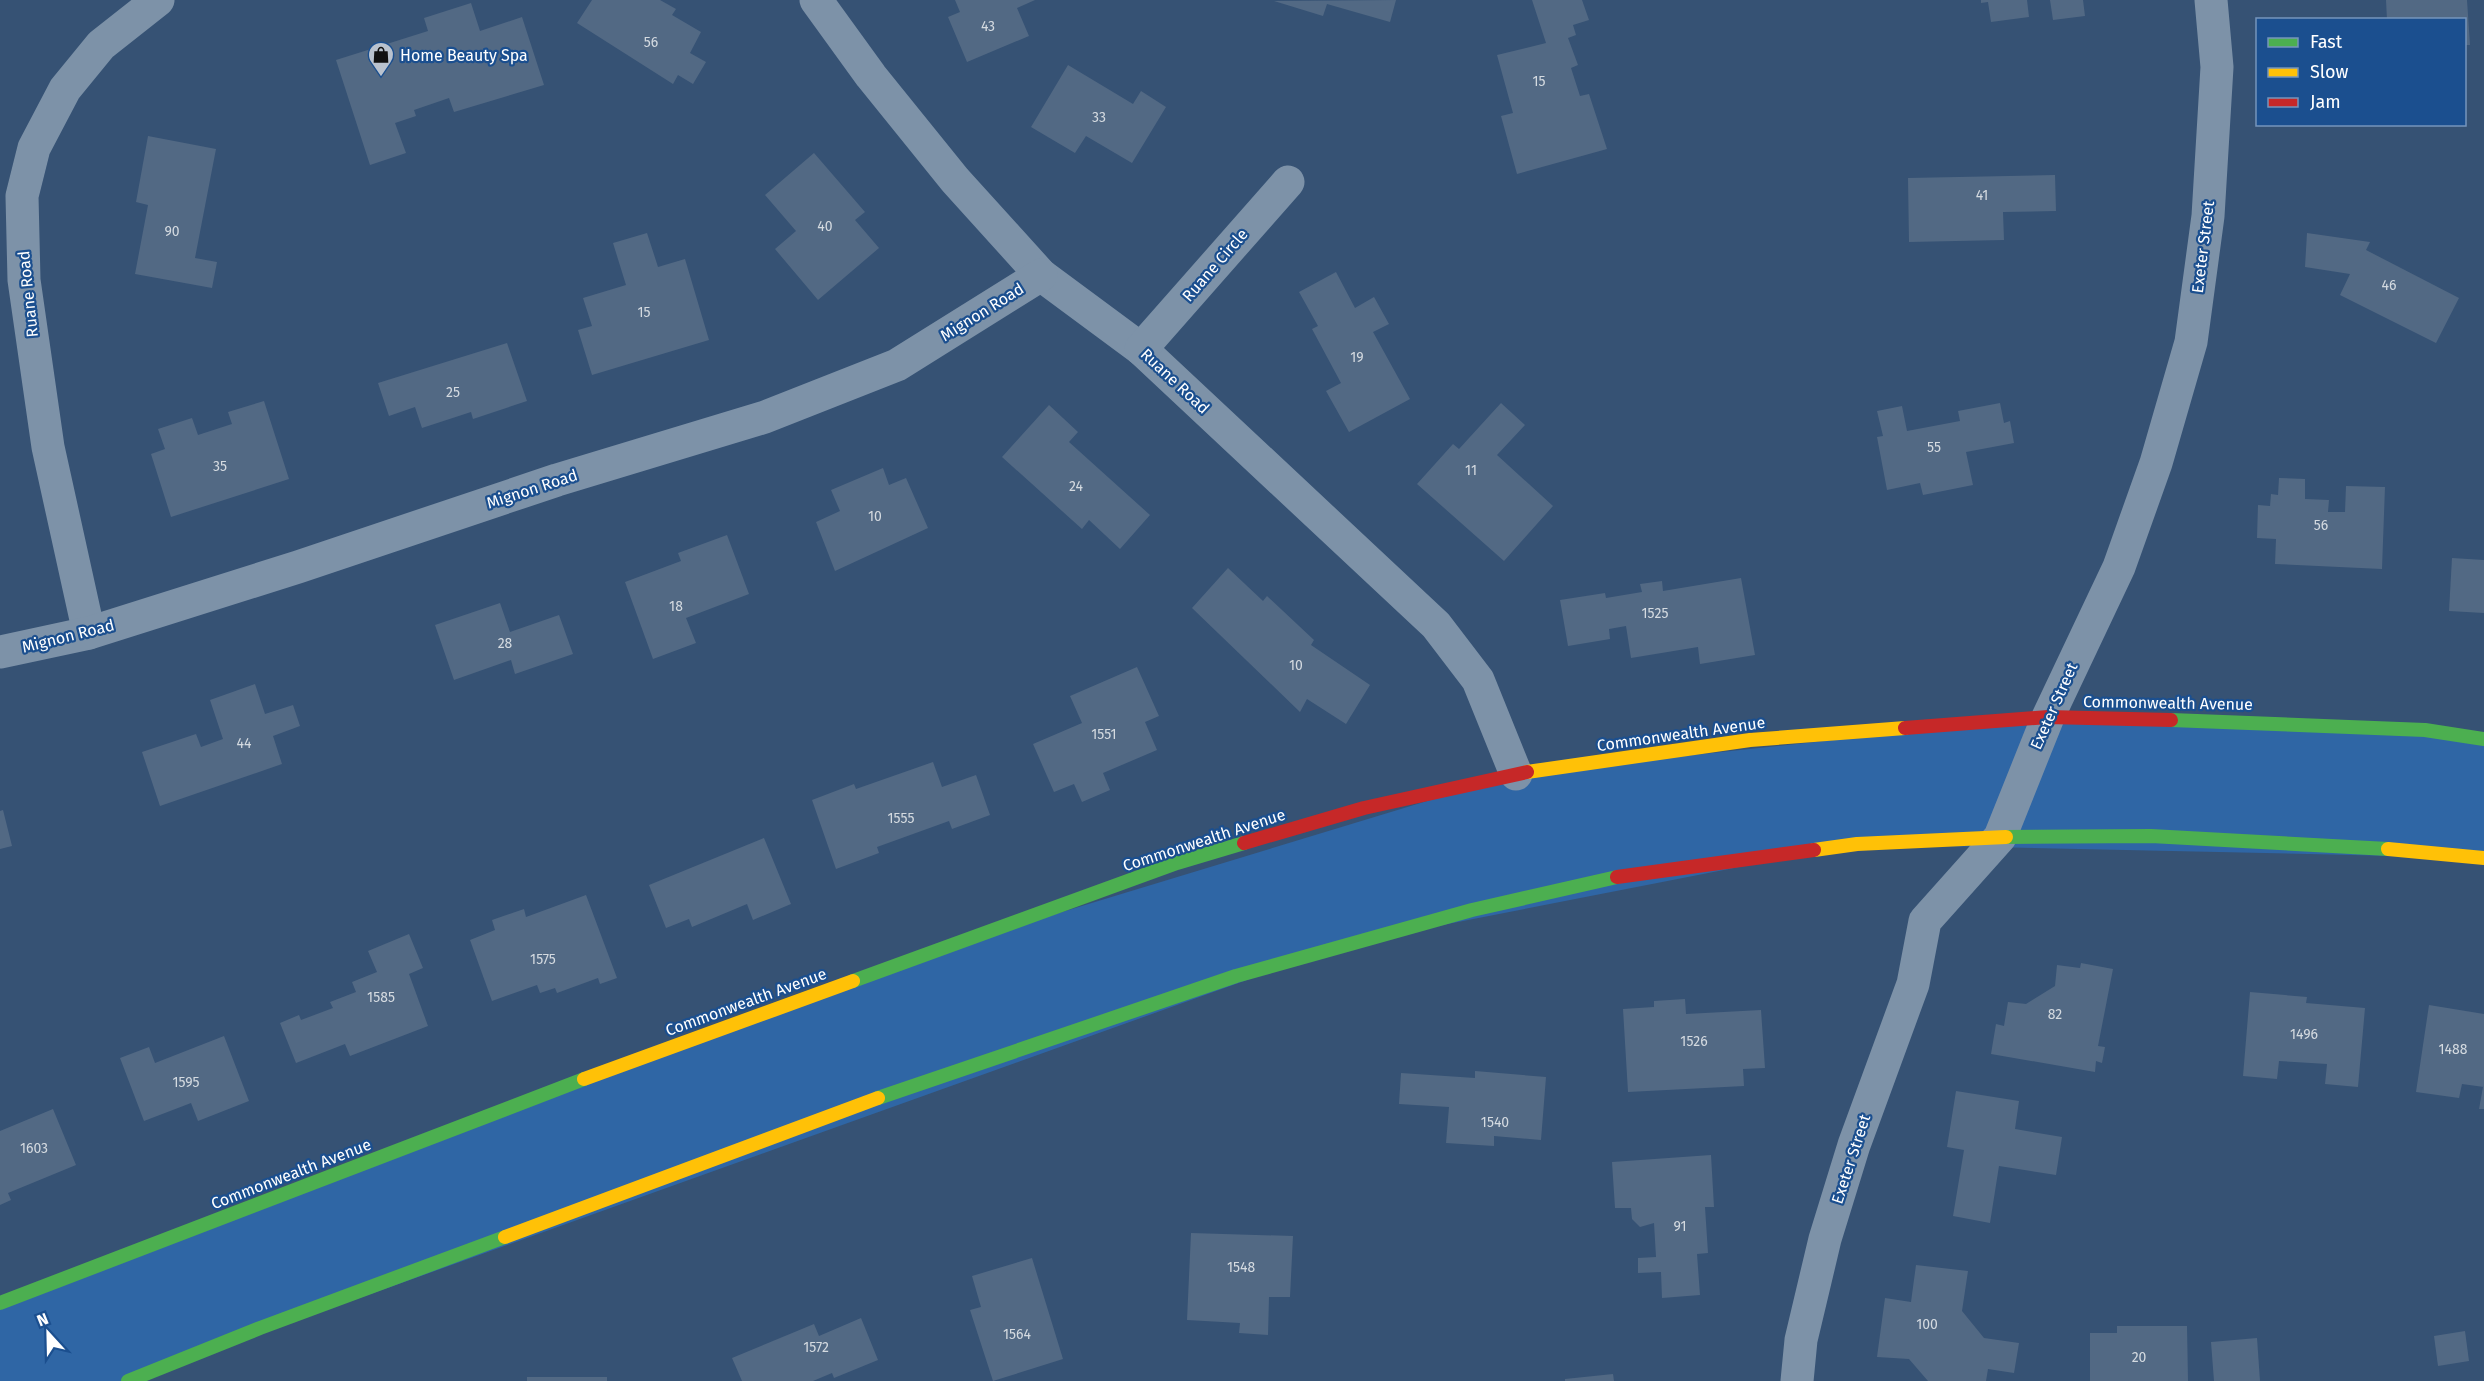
<svg xmlns="http://www.w3.org/2000/svg" width="2484" height="1381" viewBox="0 0 2484 1381" font-family="'Fira Sans',sans-serif">
<rect width="100%" height="100%" fill="#365274"/>
<polygon fill="#2f66a5" points="2048,717 2484,739 2484,858 1857,844 1350,943 128,1381 0,1381 0,1303 934,951 1516,774"/>
<g fill="#526984">
<polygon points="592,0 660,0 676,9 672,15 701,32 690,53 706,62 693,84 678,75 673,84 577,23"/>
<polygon points="955,0 1035,0 1017,8 1029,36 967,62 948,17 960,12"/>
<polygon points="1396,0 1390,22 1327,4 1323,16 1274,1"/>
<polygon points="1532,0 1582,0 1589,20 1573,25 1576,35 1568,38 1578,65 1571,68 1580,96 1589,94 1607,149 1517,174 1501,116 1513,113 1497,55 1546,43"/>
<polygon points="1981,0 2027,0 2029,17 1991,22 1988,2 1981,3"/>
<polygon points="2050,0 2083,0 2085,16 2053,20"/>
<polygon points="2386,0 2467,0 2470,45 2464,45 2464,20 2387,20"/>
<polygon points="471,3 480,31 522,17 544,85 454,112 449,98 414,110 416,116 395,123 406,153 370,165 336,60 428,31 424,18"/>
<polygon points="1068,65 1133,104 1141,91 1166,107 1132,163 1086,136 1075,153 1031,127"/>
<polygon points="148,136 216,149 195,258 217,262 212,288 135,274 148,205 136,202"/>
<polygon points="814,153 865,212 855,220 879,248 818,300 775,249 796,231 765,195"/>
<polygon points="2055,175 2056,211 2003,212 2004,240 1909,242 1908,178"/>
<polygon points="647,233 658,267 685,259 709,340 592,375 578,330 592,326 583,298 626,285 613,243"/>
<polygon points="2307,233 2370,242 2366,250 2459,298 2436,343 2340,295 2350,274 2305,267"/>
<polygon points="1336,272 1355,308 1374,297 1389,324 1373,332 1410,399 1349,432 1326,391 1341,383 1312,329 1318,326 1299,292"/>
<polygon points="507,343 527,401 473,419 471,412 422,428 415,407 389,416 378,383"/>
<polygon points="264,401 289,479 171,517 151,454 165,449 158,429 192,418 198,435 232,424 228,412"/>
<polygon points="1501,403 1525,425 1497,455 1553,506 1504,561 1417,484 1453,444 1459,449"/>
<polygon points="2000,403 2004,423 2010,421 2014,443 1966,452 1973,485 1923,495 1920,483 1887,490 1877,437 1883,436 1877,411 1902,406 1907,431 1960,421 1958,411"/>
<polygon points="1049,405 1078,432 1069,442 1150,515 1120,549 1089,520 1082,529 1002,457"/>
<polygon points="883,468 889,485 906,478 928,528 835,571 816,522 840,511 831,490"/>
<polygon points="2279,478 2305,479 2305,499 2329,500 2328,512 2345,512 2346,486 2385,487 2382,569 2275,564 2276,539 2257,538 2258,505 2270,506 2271,494 2278,495"/>
<polygon points="727,535 749,594 686,618 696,643 653,659 625,582 681,561 678,553"/>
<polygon points="2452,558 2484,560 2484,613 2449,611"/>
<polygon points="1228,568 1263,601 1267,596 1314,640 1311,645 1370,685 1346,724 1307,699 1300,712 1192,608"/>
<polygon points="1741,578 1755,655 1700,664 1698,647 1631,658 1626,626 1609,629 1610,639 1568,646 1560,600 1605,593 1606,598 1642,592 1640,584 1662,581 1663,591"/>
<polygon points="500,603 510,632 559,615 573,654 515,674 511,660 454,680 435,625"/>
<polygon points="1137,667 1159,716 1145,722 1157,750 1103,773 1110,790 1082,802 1074,784 1054,792 1033,744 1082,723 1070,696"/>
<polygon points="255,684 265,714 293,705 300,726 273,736 282,764 160,806 142,752 196,734 201,747 223,739 210,700"/>
<polygon points="933,762 942,787 976,775 990,815 952,829 949,821 877,847 879,853 836,869 812,800 854,784 856,789"/>
<polygon points="3,810 12,846 0,849 0,811"/>
<polygon points="764,838 791,904 753,920 747,904 692,927 689,919 666,928 649,885"/>
<polygon points="586,895 617,978 600,984 598,978 557,993 555,988 540,993 537,985 492,1001 470,940 495,930 492,920 524,909 526,917"/>
<polygon points="409,934 423,968 409,974 428,1026 350,1056 345,1044 296,1063 280,1023 299,1015 301,1020 333,1008 330,1002 356,992 352,982 377,972 368,951"/>
<polygon points="2081,963 2113,969 2098,1046 2105,1047 2102,1063 2096,1061 2095,1072 1991,1054 1996,1024 2004,1026 2008,1002 2026,1004 2055,986 2057,965 2080,968"/>
<polygon points="2250,992 2307,997 2306,1003 2365,1008 2358,1087 2325,1084 2327,1064 2279,1061 2277,1079 2243,1076"/>
<polygon points="1685,999 1686,1014 1761,1010 1765,1068 1743,1069 1744,1086 1628,1092 1623,1009 1654,1007 1654,1001"/>
<polygon points="2429,1005 2484,1014 2484,1087 2462,1084 2459,1098 2416,1092"/>
<polygon points="224,1036 249,1101 198,1121 191,1103 144,1121 120,1058 149,1047 155,1063"/>
<polygon points="1475,1071 1546,1077 1541,1140 1494,1136 1494,1146 1446,1143 1449,1107 1399,1104 1401,1073 1475,1078"/>
<polygon points="2483,1087 2484,1087 2484,1109 2479,1109"/>
<polygon points="1956,1091 2019,1101 2015,1129 2062,1137 2056,1175 1999,1166 1990,1223 1953,1216 1964,1150 1947,1147"/>
<polygon points="53,1109 76,1165 8,1193 11,1200 0,1205 0,1131"/>
<polygon points="1711,1155 1714,1207 1705,1207 1708,1253 1697,1254 1700,1295 1662,1298 1661,1272 1638,1273 1638,1258 1656,1257 1654,1223 1640,1227 1632,1219 1631,1208 1615,1208 1612,1162"/>
<polygon points="1191,1233 1293,1236 1290,1297 1269,1297 1268,1335 1239,1333 1240,1323 1187,1320"/>
<polygon points="1032,1258 1063,1359 993,1381 970,1310 981,1307 972,1276"/>
<polygon points="1916,1265 1968,1271 1962,1311 1984,1338 2019,1343 2014,1373 1988,1369 1986,1381 1928,1381 1909,1359 1877,1357 1885,1298 1911,1302"/>
<polygon points="861,1318 878,1360 834,1378 832,1373 813,1381 742,1381 732,1358 814,1324 819,1336"/>
<polygon points="2117,1326 2187,1326 2188,1381 2090,1381 2090,1333 2117,1333"/>
<polygon points="2465,1331 2469,1361 2438,1366 2434,1336"/>
<polygon points="2257,1338 2260,1381 2214,1381 2211,1342"/>
<polygon points="1613,1374 1614,1381 1565,1381 1565,1379"/>
<rect x="527" y="1377" width="80" height="4"/>
</g>
<g fill="none" stroke-linecap="round" stroke-linejoin="round">
<g stroke="#7d92a8" stroke-width="33">
<polyline points="816,0 871,76 955,180 1041,275 1141,349 1436,625 1478,680 1516,774"/>
<polyline points="1141,349 1288,182"/>
<polyline points="89,633 48,447 24,280 22,196 34,148 65,89 101,45 158,0"/>
<polyline points="0,652 89,633 298,567 557,480 765,417 897,365 1041,275"/>
<polyline points="1797,1381 1801,1340 1825,1239 1854,1145 1913,984 1925,921 2000,837 2048,717 2119,567 2156,463 2191,342 2208,216 2217,67 2211,0"/>
</g>
<g stroke="#4caf50" stroke-width="14">
<polyline points="2171,720 2425,730 2484,739"/>
<polyline points="2006,837 2151,836 2388,849"/>
<polyline points="853,981 1177,863 1244,843"/>
<polyline points="878,1098 1236,976 1472,910 1617,877"/>
<polyline points="0,1303 584,1079"/>
<polyline points="128,1381 260,1328 505,1237"/>
</g>
<g stroke="#ffc107" stroke-width="14">
<polyline points="1527,772 1750,740 1905,728"/>
<polyline points="2388,849 2484,858"/>
<polyline points="1814,850 1857,844 2006,837"/>
<polyline points="584,1079 853,981"/>
<polyline points="505,1237 878,1098"/>
</g>
<g stroke="#c62828" stroke-width="14">
<polyline points="1905,728 2048,717 2171,720"/>
<polyline points="1244,843 1364,808 1527,772"/>
<polyline points="1617,877 1814,850"/>
</g>
</g>
<defs>
<symbol id="shop-pin" viewBox="-11 -11 22 30"><path d="M0 17L-7.5 6A9.5 9.5 0 1 1 7.5 6Z" fill="#b9c2ce" stroke="#1b4f8f"/><path d="M-5-2.5h2.3a2.7 3.5 0 0 1 5.4 0H5L5.5 6h-11ZM-1.5-2.5h3a1.5 2.3 0 0 0-3 0Z" fill="#111"/></symbol>
</defs>
<g fill-rule="evenodd">
<use href="#shop-pin" x="366" y="40" width="30" height="40"/>
</g>
<g text-anchor="middle" dominant-baseline="central" stroke-width="4.5" stroke-linejoin="round" paint-order="stroke">
<g font-size="14" fill="#d4dae0">
<text x="988" y="26">43</text>
<text x="651" y="42">56</text>
<text x="1539" y="81">15</text>
<text x="1099" y="117">33</text>
<text x="1982" y="195">41</text>
<text x="825" y="226">40</text>
<text x="172" y="231">90</text>
<text x="2389" y="285">46</text>
<text x="644" y="312">15</text>
<text x="1357" y="357">19</text>
<text x="453" y="392">25</text>
<text x="1934" y="447">55</text>
<text x="220" y="466">35</text>
<text x="1471" y="470">11</text>
<text x="1076" y="486">24</text>
<text x="875" y="516">10</text>
<text x="2321" y="525">56</text>
<text x="676" y="606">18</text>
<text x="1655" y="613">1525</text>
<text x="505" y="643">28</text>
<text x="1296" y="665">10</text>
<text x="1104" y="734">1551</text>
<text x="244" y="743">44</text>
<text x="901" y="818">1555</text>
<text x="543" y="959">1575</text>
<text x="381" y="997">1585</text>
<text x="2055" y="1014">82</text>
<text x="2304" y="1034">1496</text>
<text x="1694" y="1041">1526</text>
<text x="2453" y="1049">1488</text>
<text x="186" y="1082">1595</text>
<text x="1495" y="1122">1540</text>
<text x="34" y="1148">1603</text>
<text x="1680" y="1226">91</text>
<text x="1241" y="1267">1548</text>
<text x="1927" y="1324">100</text>
<text x="1017" y="1334">1564</text>
<text x="816" y="1347">1572</text>
<text x="2139" y="1357">20</text>
</g>
<g font-size="16" fill="#fff" stroke="#1b4f8f" text-anchor="start">
<text x="400" y="55">Home Beauty Spa</text>
</g>
<g font-size="16" fill="#fff" stroke="#1b4f8f">
<text transform="translate(2203 247) rotate(-83)">Exeter Street</text>
<text transform="translate(1215 265) rotate(-49)">Ruane Circle</text>
<text transform="translate(28 294) rotate(-96)">Ruane Road</text>
<text transform="translate(982 312) rotate(-32)">Mignon Road</text>
<text transform="translate(1175 381) rotate(43)">Ruane Road</text>
<text transform="translate(532 489) rotate(-18)">Mignon Road</text>
<text transform="translate(68 636) rotate(-14)">Mignon Road</text>
<text transform="translate(2168 703) rotate(1)">Commonwealth Avenue</text>
<text transform="translate(2054 706) rotate(-66)">Exeter Street</text>
<text transform="translate(1681 734) rotate(-8)">Commonwealth Avenue</text>
<text transform="translate(1204 840) rotate(-18)">Commonwealth Avenue</text>
<text transform="translate(746 1002) rotate(-20)">Commonwealth Avenue</text>
<text transform="translate(1851 1159) rotate(-72)">Exeter Street</text>
<text transform="translate(291 1174) rotate(-21)">Commonwealth Avenue</text>
</g>
</g>
<rect x="2256" y="18" width="210" height="108" fill="#1b4f8f" stroke="#7695bc" stroke-width="1.5"/>
<rect x="2268" y="38" width="30" height="9" fill="#4caf50" stroke="#7695bc" stroke-width="1.5"/>
<text x="2310" y="48" font-size="18" fill="#ffffff">Fast</text>
<rect x="2268" y="68" width="30" height="9" fill="#ffc107" stroke="#7695bc" stroke-width="1.5"/>
<text x="2310" y="78" font-size="18" fill="#ffffff">Slow</text>
<rect x="2268" y="98" width="30" height="9" fill="#c62828" stroke="#7695bc" stroke-width="1.5"/>
<text x="2310" y="108" font-size="18" fill="#ffffff">Jam</text>
<g transform="translate(48 1333) rotate(338)" stroke="#1b4f8f" stroke-width="4.5" paint-order="stroke">
<path d="M0-4.5L10 22L0 15L-10 22Z" fill="#ffffff"/>
<text y="-9" font-size="16" font-weight="bold" text-anchor="middle" fill="#ffffff">N</text>
</g>
</svg>
